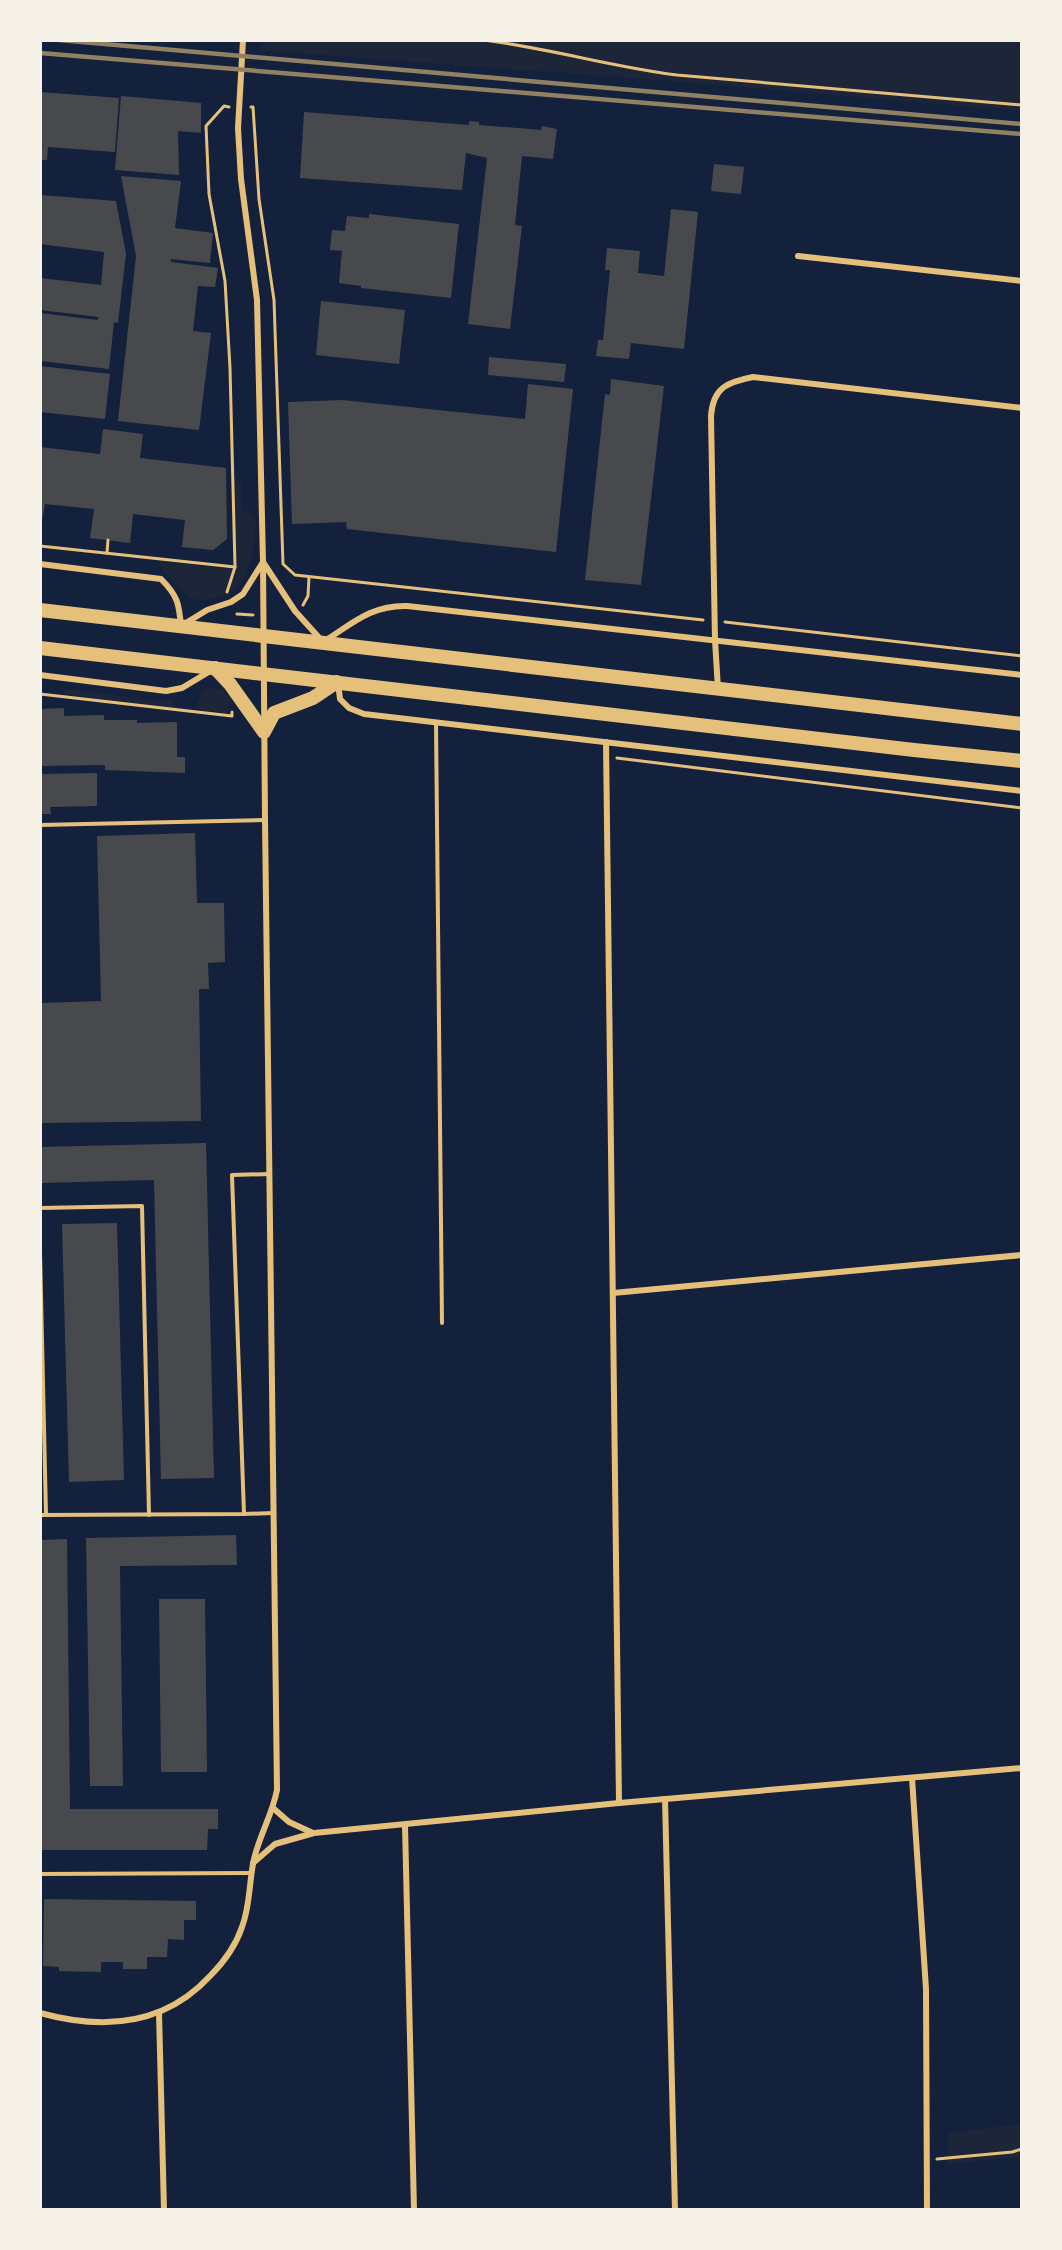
<svg xmlns="http://www.w3.org/2000/svg" width="1062" height="2250" viewBox="0 0 1062 2250" font-family="Manrope,sans-serif">
<rect width="100%" height="100%" fill="#14213d"/>
<g fill="#1d2539">
<polygon points="263,40 1021,41 1021,111 697,83 259,50"/>
<path d="M235 480 242 482V509L256 520C253 546 254 576 230 592L229 588 236 572Z"/>
<path d="M160 562 232 569 224 595C197 606 187 599 170 578 165 573 161 569 160 562Z"/>
<path d="M206 688C216 687 223 689 230 697L228 713 195 709 203 690Z"/>
<polygon points="65,689 158,701 172,700 177,708 65,695"/>
<polygon points="1021,2124 1021,2157 947,2164 948,2133"/>
</g>
<g fill="#48494c">
<polygon points="40,92 119,98 115,152 48,147 47,160 40,160"/>
<polygon points="121,96 201,103 201,133 178,131 179,175 115,170"/>
<polygon points="304,112 469,125 469,121 479,122 479,125 541,130 542,126 557,129 553,159 522,156 515,225 522,226 510,329 468,324 487,158 466,153 462,190 300,178"/>
<polygon points="714,164 744,167 741,194 711,191"/>
<polygon points="121,176 181,181 175,228 213,233 210,263 171,259 171,262 218,268 215,287 198,286 193,331 211,333 199,430 118,421 136,256"/>
<polygon points="40,195 116,201 126,254 118,323 114,322 109,369 40,361 40,313 98,320 98,317 40,310 40,278 101,285 104,252 40,244"/>
<polygon points="671,209 698,212 684,349 631,343 629,359 596,356 598,340 603,340 610,270 605,270 607,248 640,251 638,273 664,276"/>
<polygon points="369,214 459,224 451,298 361,288 361,286 339,283 342,251 330,250 332,230 345,231 347,216 369,218"/>
<polygon points="321,301 405,310 399,364 316,355"/>
<polygon points="489,357 566,364 564,382 488,375"/>
<polygon points="40,366 110,374 105,419 40,412"/>
<polygon points="611,379 664,386 641,585 585,580 605,394 610,395"/>
<polygon points="528,384 573,389 556,552 347,529 346,522 292,524 288,402 342,400 525,419"/>
<polygon points="103,429 143,434 140,458 226,468 227,539 213,550 182,547 185,520 133,514 130,543 90,538 94,509 45,504 40,532 40,447 100,454"/>
<polygon points="64,708 64,716 104,715 104,720 137,720 137,723 177,722 177,757 185,757 185,773 105,770 105,765 40,766 40,709"/>
<polygon points="97,773 97,806 50,807 51,814 40,814 40,774"/>
<polygon points="195,833 197,903 224,903 225,962 208,963 209,989 199,989 201,1121 40,1123 40,1003 101,1001 97,836"/>
<polygon points="206,1143 214,1478 161,1479 154,1180 40,1183 40,1147"/>
<polygon points="117,1223 124,1480 69,1482 62,1224"/>
<polygon points="236,1535 237,1565 120,1566 123,1786 90,1786 86,1538"/>
<polygon points="67,1539 70,1809 218,1809 218,1829 208,1829 207,1850 40,1850 40,1540"/>
<polygon points="159,1599 205,1599 207,1772 161,1772"/>
<polygon points="44,1899 196,1901 196,1920 184,1920 184,1940 168,1939 167,1957 147,1957 147,1969 123,1969 123,1962 101,1962 101,1972 59,1971 59,1967 43,1966"/>
</g>
<g fill="none" stroke-linecap="round" stroke-linejoin="round">
<g stroke="#e5c07b" stroke-width="3">
<path d="M483 40C549 48 612 67 677 75L1022 105"/>
<polyline points="251,107 253,107 259,199 274,300 283,564 295,575 703,620"/>
<polyline points="40,546 235,567"/>
<polyline points="107,553 108,540"/>
<polyline points="227,592 235,567 230,368 225,281 209,194 206,126 224,106 229,107"/>
<polyline points="303,605 308,596 309,577"/>
<polyline points="237,614 253,615"/>
<polyline points="725,622 1022,656"/>
<polyline points="40,694 232,716 232,712"/>
<polyline points="617,758 1022,808"/>
<polyline points="937,2159 1012,2152 1022,2149"/>
</g>
<g stroke="#e5c07b" stroke-width="4">
<polyline points="436,723 442,1323"/>
<polyline points="40,825 265,820"/>
<polyline points="40,1208 142,1206 149,1515"/>
<polyline points="40,1252 46,1515"/>
<polyline points="244,1514 273,1513"/>
<polyline points="40,1515 244,1514 232,1175 270,1174"/>
<polyline points="40,1874 251,1873"/>
</g>
<g stroke="#e5c07b" stroke-width="6">
<polyline points="798,256 1022,281"/>
<path d="M40 564 161 579C178 596 179 604 181 626L207 610 231 602 243 594 263 562 295 611 323 642C352 624 371 605 407 606L1022 675"/>
<polyline points="40,675 166,691 182,688 212,670"/>
<polyline points="338,683 340,699 349,708 364,714 1022,791"/>
<path d="M718 689 715 640 711 416C713 387 728 382 753 377L1022 408"/>
<polyline points="606,742 619,1803"/>
<polyline points="613,1293 1022,1255"/>
<polyline points="912,1778 926,1989 927,2210"/>
<polyline points="665,1799 675,2210"/>
<polyline points="273,1808 289,1822 313,1833"/>
<polyline points="405,1825 414,2210"/>
<polyline points="253,1863 275,1844 314,1833 619,1803 1022,1768"/>
<polyline points="159,2012 164,2210"/>
<path d="M40 2013C102 2030 164 2026 210 1976 223 1963 236 1945 242 1927 250 1906 249 1885 253 1864 257 1840 272 1816 277 1790L265 820 263 562 257 300 241 179 238 128 243 40"/>
</g>
<g stroke="#e5c07b" stroke-width="14">
<polyline points="40,610 1022,724"/>
<polyline points="40,648 914,750 1022,761"/>
<polyline points="215,668 230,684 264,732 274,713 313,698 337,682"/>
</g>
<g stroke="#918062" stroke-width="4.5">
<polyline points="59,40 1022,124"/>
<polyline points="40,53 1022,134"/>
</g>
</g>
<rect width="1062" height="2250" fill="none" stroke="#f6f1e7" stroke-width="84"/>
</svg>
